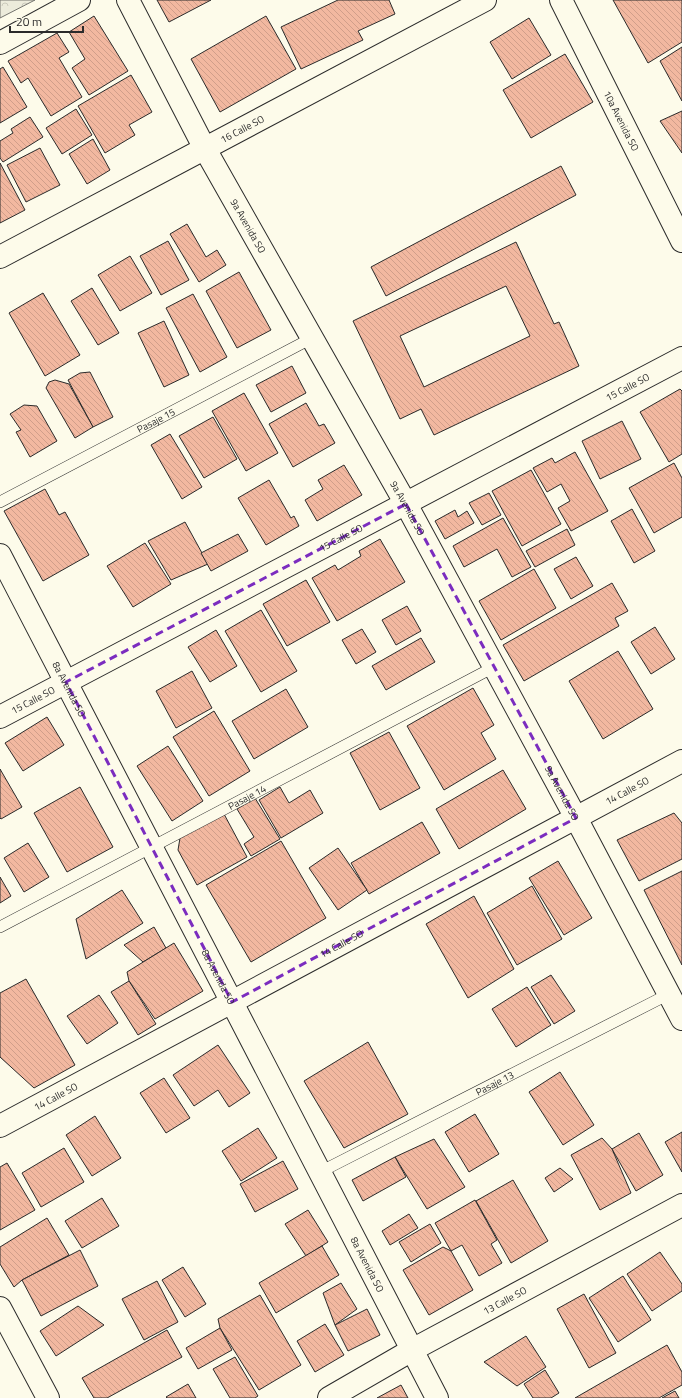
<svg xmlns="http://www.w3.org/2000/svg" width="682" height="1398" viewBox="0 0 682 1398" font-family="'Titillium Web',sans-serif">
<defs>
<pattern id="park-crowns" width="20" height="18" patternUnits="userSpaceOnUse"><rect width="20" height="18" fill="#ecebdb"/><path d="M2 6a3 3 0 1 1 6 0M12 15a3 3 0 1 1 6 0" fill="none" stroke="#cbcabc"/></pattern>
<pattern id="building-back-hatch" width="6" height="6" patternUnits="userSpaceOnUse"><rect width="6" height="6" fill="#f2b8a0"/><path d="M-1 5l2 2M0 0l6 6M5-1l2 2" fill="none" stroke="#d09e8a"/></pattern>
</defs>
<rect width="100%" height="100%" fill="#fdfbea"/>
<polygon fill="url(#park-crowns)" stroke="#74746e" points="0,0 35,0 0,18"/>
<g fill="url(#building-back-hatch)" stroke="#2b2b2b" fill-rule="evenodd">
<polygon points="157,0 211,0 169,22"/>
<polygon points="338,0 389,0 395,14 358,31 363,40 301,69 281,27"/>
<polygon points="613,0 682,0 682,42 648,63"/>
<polygon points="94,16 128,71 89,95 72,68 85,59 69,32"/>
<polygon points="266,16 296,69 220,112 191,59"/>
<polygon points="529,18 551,55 512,79 490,42"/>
<polygon points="57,33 69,52 59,58 82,97 51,116 28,78 21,83 8,61"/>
<polygon points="682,47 682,101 660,61"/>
<polygon points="565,54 593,102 531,138 503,90"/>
<polygon points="3,67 27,107 0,123 0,69"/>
<polygon points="131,75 152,112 129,125 135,135 105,153 78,106"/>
<polygon points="76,109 92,135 62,154 46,128"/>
<polygon points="682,111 682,153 660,121"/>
<polygon points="30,117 43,137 3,162 0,158 0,141 13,133 11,129"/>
<polygon points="93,139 110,170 87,184 69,154"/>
<polygon points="40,148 60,185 26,202 7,165"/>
<polygon points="0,163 25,210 0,223"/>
<polygon points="561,166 576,195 386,296 371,267"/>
<polygon points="187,224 206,257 217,250 226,265 199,282 170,234"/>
<polygon points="168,241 189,280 161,295 140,256"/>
<path d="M516 242 554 324 559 322 579 366 434 435 421 409 400 419 353 321ZM506 286 530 336 424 387 400 336Z"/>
<polygon points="130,256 152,293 120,311 98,275"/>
<polygon points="239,272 271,330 237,348 206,291"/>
<polygon points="92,288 119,333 98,345 71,301"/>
<polygon points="43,293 80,355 45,376 9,313"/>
<polygon points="193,294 227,357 200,372 166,308"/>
<polygon points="164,321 189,375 164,387 138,333"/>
<polygon points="292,366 306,393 271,412 256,385"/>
<polygon points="90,372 113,417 93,427 68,380 80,373"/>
<polygon points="55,380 69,384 93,427 75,438 46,388 49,382"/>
<polygon points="680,389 682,391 682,454 669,462 640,412"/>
<polygon points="244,393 278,453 246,471 212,411"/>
<polygon points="306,403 319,426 324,424 335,443 293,467 269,424"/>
<polygon points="24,405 37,406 57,441 30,457 16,432 21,430 10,414"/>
<polygon points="213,417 237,459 204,478 179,436"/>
<polygon points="622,421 641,459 600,479 582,441"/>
<polygon points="170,434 202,487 182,499 151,445"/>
<polygon points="575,452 608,511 571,531 558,508 570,501 561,484 547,492 533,468 552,458 555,463"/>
<polygon points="674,463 682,478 682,517 654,533 629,488"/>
<polygon points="344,465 362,495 317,521 305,500 323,489 318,480"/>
<polygon points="531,470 561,524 522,546 492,491"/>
<polygon points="269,480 291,518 294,516 299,526 266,545 238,498"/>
<polygon points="45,489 59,515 65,512 89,555 43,581 4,511"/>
<polygon points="489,493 501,515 482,525 469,503"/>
<polygon points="632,509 655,551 634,563 611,521"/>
<polygon points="455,510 458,517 467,511 474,523 445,539 435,521"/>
<polygon points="503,518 531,567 512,577 497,549 464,567 453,546"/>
<polygon points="185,522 208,564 171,580 148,541"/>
<polygon points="567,529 575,545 535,567 526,551"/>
<polygon points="238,534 248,551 211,571 201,553"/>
<polygon points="380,539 405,582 337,621 312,578 335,565 338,570 361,556 359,551"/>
<polygon points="145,543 171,584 133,607 107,566"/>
<polygon points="576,557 593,586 571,599 554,569"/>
<polygon points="534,569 556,608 501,640 479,601"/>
<polygon points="306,580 330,622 287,646 263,604"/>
<polygon points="612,583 628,611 615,618 619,626 524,681 503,645"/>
<polygon points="407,606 421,631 396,645 382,620"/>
<polygon points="261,610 297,671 261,692 225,631"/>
<polygon points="655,627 675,659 651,674 631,642"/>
<polygon points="362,629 376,652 356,664 342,640"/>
<polygon points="216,630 237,666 210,682 188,647"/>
<polygon points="421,638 435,662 386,690 372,666"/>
<polygon points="618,651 653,709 603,739 569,681"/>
<polygon points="192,671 212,708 176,728 156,691"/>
<polygon points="473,688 494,725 481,733 496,759 444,790 407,726"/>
<polygon points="286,689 308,727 254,759 232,721"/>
<polygon points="214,711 250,771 209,796 173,737"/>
<polygon points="47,717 64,745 23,771 5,743"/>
<polygon points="389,732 420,788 380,810 350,753"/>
<polygon points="168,746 203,801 172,821 137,766"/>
<polygon points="0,769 22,807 1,819 0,818"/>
<polygon points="503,770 526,809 459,849 436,809"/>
<polygon points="80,787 113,847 67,872 34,813"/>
<polygon points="280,787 289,803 310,790 323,813 281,838 259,800"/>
<polygon points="255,798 280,839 251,856 244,844 254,837 237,809"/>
<polygon points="674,813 682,823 682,859 639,881 617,840"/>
<polygon points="224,814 247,857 197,885 178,850 180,838"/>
<polygon points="422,822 440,853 369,894 351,863"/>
<polygon points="281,841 326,918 251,962 206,885"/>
<polygon points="28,843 49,877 24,892 4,858"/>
<polygon points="338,848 367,890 338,910 309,868"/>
<polygon points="558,861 592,918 564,935 529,878"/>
<polygon points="682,871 682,965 644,890"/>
<polygon points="0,877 11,896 0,903"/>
<polygon points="532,886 562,939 517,965 487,913"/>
<polygon points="122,890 143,923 86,959 76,919"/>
<polygon points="474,896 514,969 468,998 426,924"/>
<polygon points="154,927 166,948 143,962 124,945"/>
<polygon points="174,943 203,991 155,1019 129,981 127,972"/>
<polygon points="551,975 575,1011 554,1024 531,987"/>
<polygon points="26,979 75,1065 34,1088 0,1057 0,993"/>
<polygon points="129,981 156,1024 138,1035 111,992"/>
<polygon points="527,987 551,1025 516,1047 492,1009"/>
<polygon points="99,995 118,1023 87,1044 67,1016"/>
<polygon points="368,1042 408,1114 344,1148 304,1081"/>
<polygon points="218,1045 250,1093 229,1107 218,1090 194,1106 173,1075"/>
<polygon points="560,1072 594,1125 563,1145 529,1092"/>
<polygon points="164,1078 190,1118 166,1133 140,1093"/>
<polygon points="475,1114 499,1154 469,1172 445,1132"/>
<polygon points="95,1116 121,1158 92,1176 66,1135"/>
<polygon points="258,1128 277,1158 241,1181 222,1151"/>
<polygon points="682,1132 682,1172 665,1142"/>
<polygon points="639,1133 663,1175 636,1191 612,1149"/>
<polygon points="602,1138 612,1149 631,1193 600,1210 571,1155"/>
<polygon points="434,1139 465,1187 427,1209 395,1157"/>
<polygon points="64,1148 84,1182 41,1207 22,1173"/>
<polygon points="395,1157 406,1177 363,1201 352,1180"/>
<polygon points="283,1161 298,1189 255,1212 240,1184"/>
<polygon points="7,1163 35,1210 0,1230 0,1167"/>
<polygon points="560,1168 573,1179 554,1192 545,1178"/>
<polygon points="513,1180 548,1241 511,1263 476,1201"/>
<polygon points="102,1198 119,1226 82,1248 65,1221"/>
<polygon points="475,1200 497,1240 491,1244 502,1263 479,1276 462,1245 451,1251 435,1223"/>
<polygon points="308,1210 328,1242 306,1256 285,1224"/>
<polygon points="409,1214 418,1228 390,1245 382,1231"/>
<polygon points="47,1218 69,1255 22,1280 14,1287 0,1264 0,1247"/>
<polygon points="430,1224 441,1243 411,1262 399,1242"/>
<polygon points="322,1246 339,1275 276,1313 259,1283"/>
<polygon points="443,1247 451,1251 473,1290 429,1315 403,1270"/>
<polygon points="80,1250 98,1286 41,1316 22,1280"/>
<polygon points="660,1252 682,1284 682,1291 652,1311 627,1274"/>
<polygon points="183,1267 206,1304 185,1317 162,1280"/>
<polygon points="623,1276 651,1320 618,1342 589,1298"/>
<polygon points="157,1281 178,1322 144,1340 122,1299"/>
<polygon points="341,1283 357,1309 335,1325 323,1293"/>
<polygon points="584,1294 616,1353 589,1368 557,1309"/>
<polygon points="260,1295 301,1365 259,1390 220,1328 218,1319"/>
<polygon points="78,1306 104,1325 56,1356 40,1331"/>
<polygon points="367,1309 380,1335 348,1351 335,1325"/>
<polygon points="325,1324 344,1355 315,1372 297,1341"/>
<polygon points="220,1328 232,1350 198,1369 186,1348"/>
<polygon points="167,1330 182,1357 107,1398 94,1398 82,1378"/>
<polygon points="526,1336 546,1367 517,1386 484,1362"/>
<polygon points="667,1345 682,1372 682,1385 659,1398 575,1398"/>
<polygon points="235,1357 258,1396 255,1398 230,1398 213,1369"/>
<polygon points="545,1370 559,1393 551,1398 533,1398 524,1384"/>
<polygon points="188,1384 196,1398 167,1398 166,1397"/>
<polygon points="401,1385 408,1398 377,1398"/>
<polygon points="675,1391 679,1398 662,1398"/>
</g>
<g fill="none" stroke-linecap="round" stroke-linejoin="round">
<defs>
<g id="lane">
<path id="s1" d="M0 502 312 338"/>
<path id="s2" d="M0 927 494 667"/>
<path id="s3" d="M320 1172 669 994"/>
</g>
<g id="street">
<path id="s4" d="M128 0 205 149 406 504 576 818 682 1019"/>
<polyline points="0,43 79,0"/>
<path id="s5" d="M0 257 485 0"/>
<path id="s6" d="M0 1126 682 761"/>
</g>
<g id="secondary">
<path id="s7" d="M561 0 682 241"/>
<path id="s8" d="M0 555 437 1398"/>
<path id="s9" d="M0 717 682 358"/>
<polyline points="0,1308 48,1398"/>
<path id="s10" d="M329 1398 412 1350 682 1205"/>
</g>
</defs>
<use href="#lane" stroke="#2b2b2b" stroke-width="12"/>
<use href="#street" stroke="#2b2b2b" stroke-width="24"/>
<use href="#secondary" stroke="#2b2b2b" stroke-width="24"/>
<use href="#lane" stroke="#fdfbea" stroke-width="11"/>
<use href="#street" stroke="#fdfbea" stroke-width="22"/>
<use href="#secondary" stroke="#fdfbea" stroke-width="22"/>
</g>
<path fill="none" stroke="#7b2cbf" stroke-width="3" stroke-dasharray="8 5" stroke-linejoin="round" d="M406 504 576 818 232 1002 66 682Z"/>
<g text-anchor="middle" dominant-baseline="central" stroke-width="3" stroke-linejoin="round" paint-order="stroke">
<g font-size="10" fill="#2b2b2b" stroke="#fdfbea">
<text stroke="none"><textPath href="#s7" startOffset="135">10a Avenida SO</textPath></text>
<text stroke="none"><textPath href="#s5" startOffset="274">16 Calle SO</textPath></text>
<text stroke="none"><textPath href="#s4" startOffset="256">9a Avenida SO</textPath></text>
<text stroke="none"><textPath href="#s9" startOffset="709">15 Calle SO</textPath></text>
<text stroke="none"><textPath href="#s1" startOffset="176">Pasaje 15</textPath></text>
<text stroke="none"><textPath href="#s4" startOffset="580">9a Avenida SO</textPath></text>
<text stroke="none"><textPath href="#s9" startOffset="385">15 Calle SO</textPath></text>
<text stroke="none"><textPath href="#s8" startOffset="151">8a Avenida SO</textPath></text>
<text stroke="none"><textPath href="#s9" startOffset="37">15 Calle SO</textPath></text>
<text stroke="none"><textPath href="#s6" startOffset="711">14 Calle SO</textPath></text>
<text stroke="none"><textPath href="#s4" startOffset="904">9a Avenida SO</textPath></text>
<text stroke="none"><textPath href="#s2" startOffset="279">Pasaje 14</textPath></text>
<text stroke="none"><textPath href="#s6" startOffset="387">14 Calle SO</textPath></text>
<text stroke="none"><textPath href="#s8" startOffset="475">8a Avenida SO</textPath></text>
<text stroke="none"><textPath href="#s3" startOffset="196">Pasaje 13</textPath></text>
<text stroke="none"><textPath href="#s6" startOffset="63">14 Calle SO</textPath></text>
<text stroke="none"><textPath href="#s8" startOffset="799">8a Avenida SO</textPath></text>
<text stroke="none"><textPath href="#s10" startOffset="201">13 Calle SO</textPath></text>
</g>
</g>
<path d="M10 26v6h73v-6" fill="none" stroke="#2b2b2b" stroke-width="2"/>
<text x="16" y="26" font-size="12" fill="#2b2b2b" stroke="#fdfbea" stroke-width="3" paint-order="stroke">20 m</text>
</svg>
